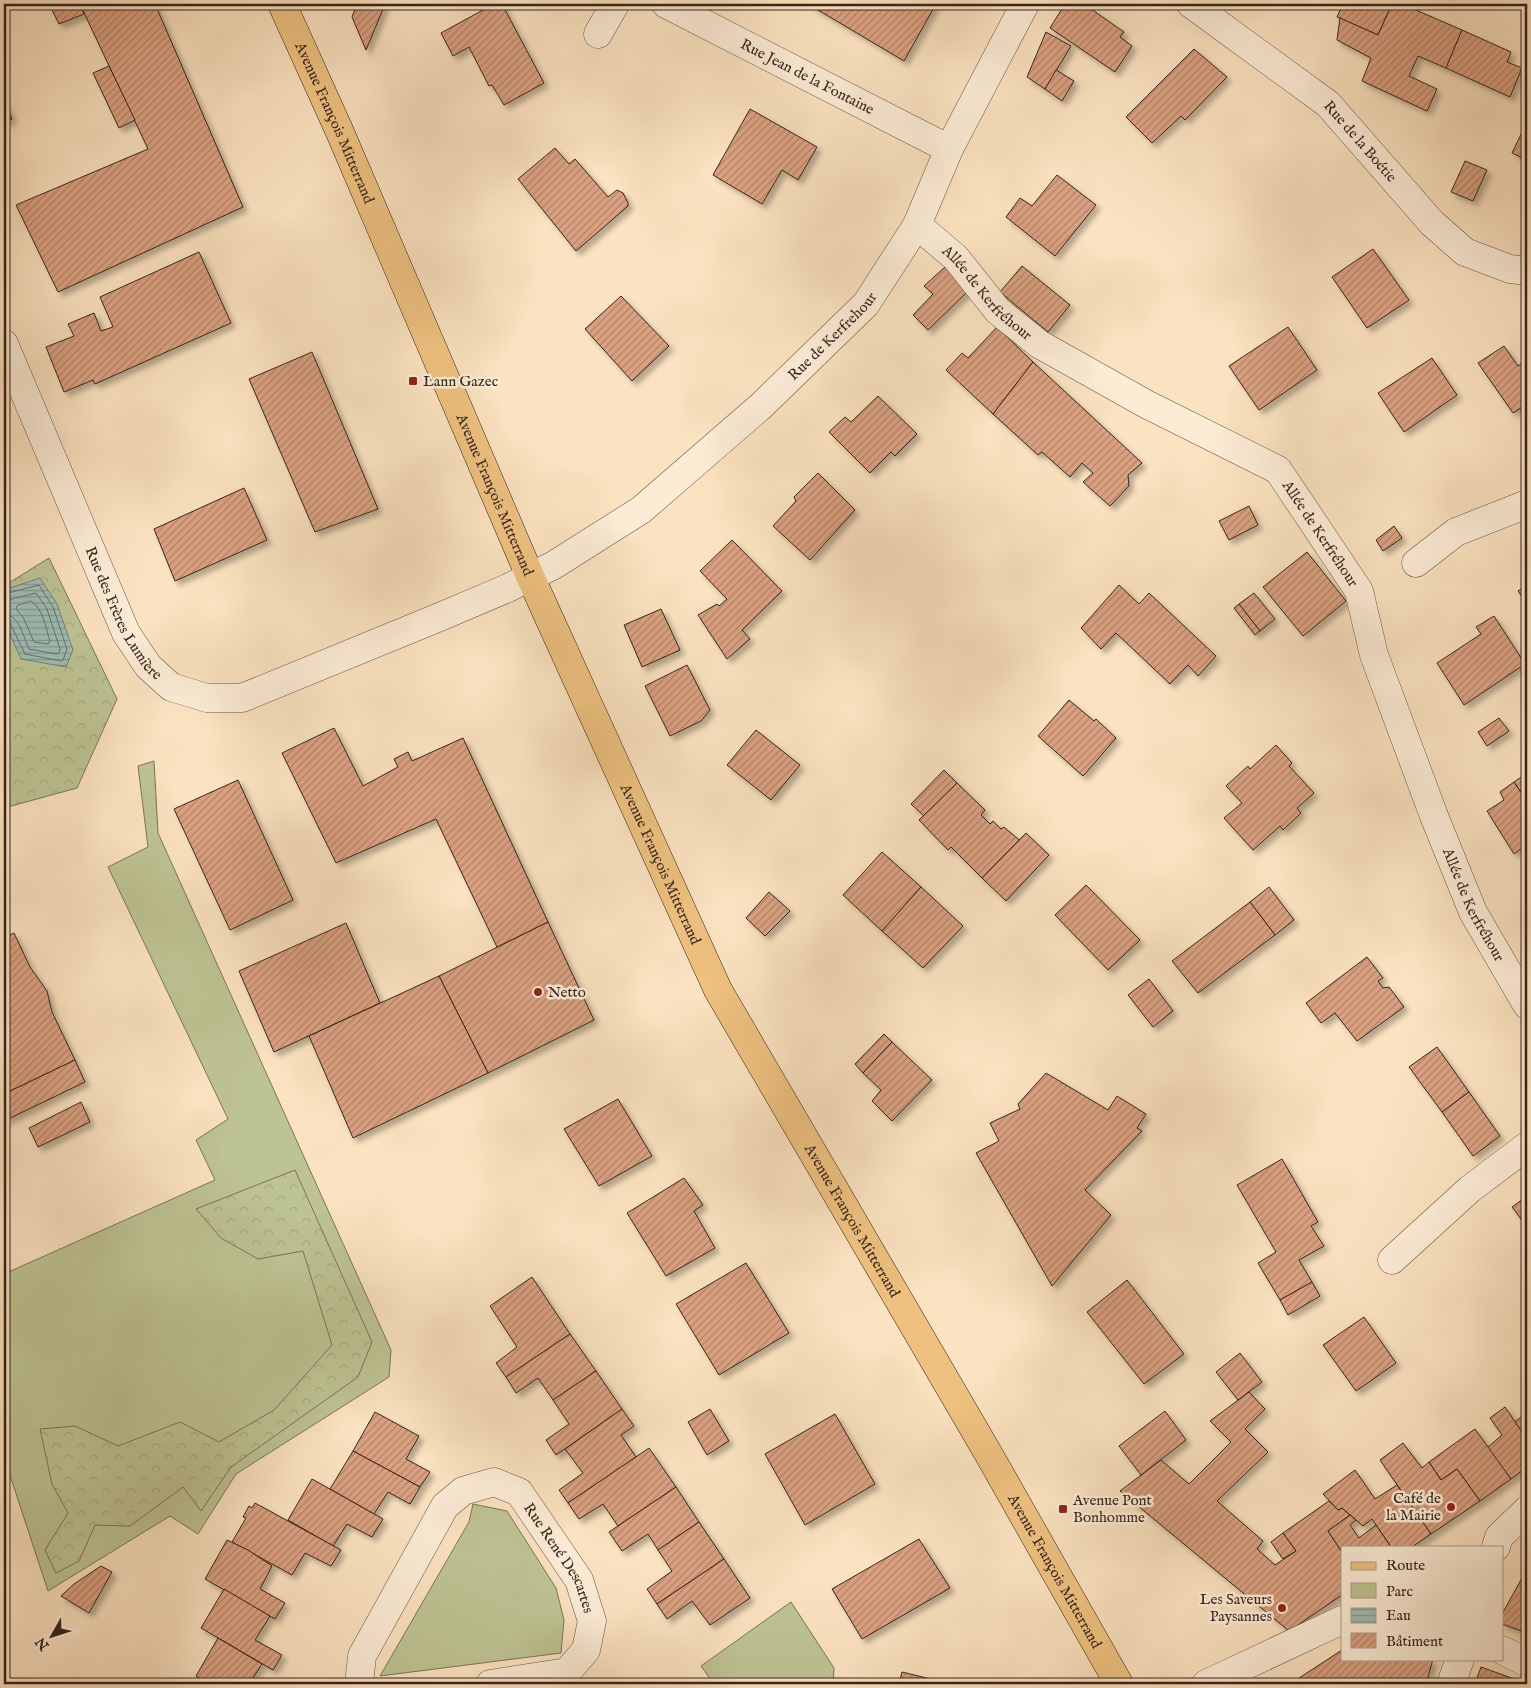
<svg xmlns="http://www.w3.org/2000/svg" width="1531" height="1688" viewBox="0 0 1531 1688" font-family="'IM FELL English',serif">
<defs>
<pattern id="forest-crowns" width="20" height="18" patternUnits="userSpaceOnUse" patternTransform="scale(1.25)"><rect width="20" height="18" fill="#bec393"/><path d="M2 6a3 3 0 1 1 6 0M12 15a3 3 0 1 1 6 0" fill="none" stroke="#a4a77e"/></pattern>
<pattern id="water-rules" width="6" height="5" patternUnits="userSpaceOnUse" patternTransform="scale(1.25)"><rect width="6" height="5" fill="#9fbdb5"/><path d="M0 2.5h6" fill="none" stroke="#829992"/></pattern>
<pattern id="building-hatch" width="6" height="6" patternUnits="userSpaceOnUse" patternTransform="scale(1.25)"><rect width="6" height="6" fill="#dba181"/><path d="M-1 1l2-2M0 6l6-6M5 7l2-2" fill="none" stroke="#b28369"/></pattern>
<filter id="shadow"><feDropShadow dx="4.5" dy="4.5" stdDeviation="2.5" flood-color="#0004"/></filter>
</defs>
<rect width="100%" height="100%" fill="#fbe2c0"/>
<filter id="stains"><feTurbulence type="fractalNoise" baseFrequency=".004" numOctaves="4"/><feColorMatrix values="0 0 0 0 .2 0 0 0 0 .09 0 0 0 0 .02 0 0 0 .5 -.17"/></filter>
<radialGradient id="worn" r=".72"><stop offset=".6" stop-color="#630" stop-opacity="0"/><stop offset="1" stop-color="#630" stop-opacity=".3"/></radialGradient>
<g fill="#bec393" stroke="#7a7458">
<polygon points="154,761 158,833 391,1350 389,1377 236,1474 198,1534 170,1516 48,1591 4,1457 4,1274 215,1180 196,1140 228,1119 108,867 148,847 138,766"/>
<polygon points="473,1504 507,1511 556,1588 564,1620 561,1653 380,1676 469,1522"/>
<polygon points="791,1602 834,1668 833,1684 714,1684 701,1666"/>
</g>
<g fill="url(#forest-crowns)" stroke="#7a7458">
<polygon points="49,558 117,699 77,788 4,808 4,586"/>
<polygon points="295,1170 372,1342 358,1377 231,1467 201,1511 183,1487 130,1526 95,1525 79,1561 56,1573 45,1550 68,1513 52,1484 40,1429 75,1426 118,1446 180,1422 219,1442 274,1410 332,1345 303,1251 258,1259 221,1238 196,1209"/>
</g>
<polygon fill="url(#water-rules)" stroke="#758078" points="40,578 57,604 73,650 66,667 21,659 4,621 4,590"/>
<g fill="none" stroke-linecap="round" stroke-linejoin="round">
<g stroke="#6a7068" stroke-width="1">
<polyline points="4,594 39,585 53,607 67,649 63,660 61,661 25,654 10,623 4,620"/>
<path d="M4 601 36 593 47 609 60 649 59 653 57 654 29 649C23 637 20 615 4 614"/>
<path d="M31 601C43 608 46 629 50 641L48 644 34 642 23 617 16 609 17 606Z"/>
</g>
</g>
<g fill="url(#building-hatch)" stroke="#36241c" filter="url(#shadow)">
<polygon points="49,4 80,4 84,14 59,24"/>
<polygon points="80,4 155,4 243,207 58,292 16,205 148,149"/>
<polygon points="357,4 385,4 366,50 352,17"/>
<polygon points="494,4 502,4 544,83 504,105 492,85 489,86 469,47 453,56 441,33"/>
<polygon points="808,4 936,4 904,61"/>
<polygon points="1065,4 1084,4 1124,32 1120,37 1132,46 1115,72 1050,28"/>
<polygon points="1343,4 1392,4 1378,35 1337,17"/>
<polygon points="1392,4 1402,4 1462,30 1446,68 1418,56 1409,76 1437,89 1427,111 1362,81 1371,58 1337,40 1340,18 1378,35"/>
<polygon points="1462,30 1511,52 1507,62 1522,68 1510,97 1446,68"/>
<polygon points="1046,32 1071,46 1045,89 1027,77"/>
<polygon points="1194,49 1227,77 1185,120 1181,116 1152,143 1126,117"/>
<polygon points="109,66 135,120 119,128 93,73"/>
<polygon points="1056,70 1074,81 1062,101 1045,89"/>
<polygon points="4,100 12,119 4,123"/>
<polygon points="750,109 817,147 798,180 782,170 762,204 713,175"/>
<polygon points="1527,122 1527,160 1512,153"/>
<polygon points="555,148 569,164 575,159 608,197 617,190 623,193 628,203 628,206 576,251 518,179"/>
<polygon points="1465,161 1487,170 1473,201 1451,192"/>
<polygon points="1057,175 1096,205 1055,256 1006,217 1020,198 1032,206"/>
<polygon points="1373,249 1409,300 1367,328 1332,277"/>
<polygon points="199,252 231,323 95,384 93,380 64,392 46,347 74,336 68,324 94,313 101,331 113,327 100,297"/>
<polygon points="1022,266 1070,305 1048,332 1000,292"/>
<polygon points="945,267 968,291 928,330 913,315 933,294 924,286"/>
<polygon points="621,296 669,346 632,381 585,329"/>
<polygon points="997,327 1033,362 993,414 946,370 962,353 968,358"/>
<polygon points="1288,327 1317,370 1259,410 1229,366"/>
<polygon points="1504,346 1518,366 1527,360 1527,404 1513,413 1478,363"/>
<polygon points="312,352 378,509 315,532 249,379"/>
<polygon points="1432,358 1457,395 1404,432 1378,393"/>
<polygon points="1033,362 1142,463 1128,475 1129,486 1110,506 1083,482 1093,473 1082,463 1070,477 1042,452 1038,455 993,414"/>
<polygon points="878,396 917,434 895,456 891,452 870,473 829,432 845,417 851,422"/>
<polygon points="818,473 855,510 810,560 773,526 796,501 794,497"/>
<polygon points="244,488 267,540 175,581 154,529"/>
<polygon points="1249,506 1258,525 1229,540 1219,521"/>
<polygon points="1394,526 1402,538 1383,551 1376,540"/>
<polygon points="732,540 782,591 742,630 750,639 727,659 698,615 717,604 719,606 727,599 700,571"/>
<polygon points="1307,552 1346,601 1303,636 1263,587"/>
<polygon points="1119,585 1139,604 1149,593 1216,656 1198,676 1188,665 1170,684 1116,633 1101,649 1081,628"/>
<polygon points="1527,585 1527,604 1518,591"/>
<polygon points="1254,593 1275,619 1260,631 1239,604"/>
<polygon points="1239,604 1260,631 1255,635 1234,608"/>
<polygon points="661,609 680,650 642,667 624,625"/>
<polygon points="1494,616 1525,664 1464,705 1437,663 1481,634 1476,627"/>
<polygon points="687,665 710,710 701,721 670,736 645,686"/>
<polygon points="1069,700 1094,721 1096,719 1116,738 1083,776 1038,736"/>
<polygon points="1499,718 1509,731 1487,746 1478,732"/>
<polygon points="334,728 363,786 398,767 394,759 408,752 412,761 463,738 548,922 497,947 436,819 336,863 282,753"/>
<polygon points="756,730 800,765 771,800 727,765"/>
<polygon points="1276,745 1292,763 1289,766 1314,793 1297,808 1301,813 1283,830 1280,826 1253,850 1224,818 1242,803 1226,786 1248,766 1250,769"/>
<polygon points="944,770 957,783 924,816 911,804"/>
<polygon points="1527,773 1527,795 1524,797 1514,782"/>
<polygon points="238,780 293,900 230,930 174,809"/>
<polygon points="1514,782 1524,797 1527,795 1527,844 1514,854 1487,811 1504,800 1500,792"/>
<polygon points="957,783 985,810 981,815 990,824 993,821 1001,829 1004,827 1019,840 982,878 951,847 948,850 919,820"/>
<polygon points="1026,833 1049,855 1006,901 982,878"/>
<polygon points="882,852 921,887 882,931 843,895"/>
<polygon points="1086,885 1140,940 1108,970 1055,915"/>
<polygon points="921,887 963,926 923,968 882,931"/>
<polygon points="1269,887 1294,920 1275,935 1250,902"/>
<polygon points="769,892 790,911 765,936 746,918"/>
<polygon points="1250,902 1275,935 1198,993 1172,961"/>
<polygon points="548,922 594,1020 488,1073 439,976"/>
<polygon points="346,923 380,1003 274,1052 239,971"/>
<polygon points="14,933 30,967 47,991 52,1012 75,1060 4,1094 4,938"/>
<polygon points="1367,957 1383,978 1378,981 1383,988 1389,987 1404,1007 1357,1041 1335,1013 1321,1023 1306,1003"/>
<polygon points="439,976 488,1073 353,1138 309,1036"/>
<polygon points="1149,979 1173,1011 1153,1027 1128,995"/>
<polygon points="884,1034 892,1042 863,1073 855,1064"/>
<polygon points="892,1042 932,1080 892,1121 872,1101 881,1090 863,1073"/>
<polygon points="1437,1047 1469,1092 1442,1112 1409,1067"/>
<polygon points="75,1060 85,1082 4,1121 4,1094"/>
<polygon points="1046,1073 1108,1110 1117,1096 1146,1114 1137,1128 1142,1131 1085,1190 1111,1215 1052,1286 976,1153 999,1141 990,1123 1020,1109 1018,1104"/>
<polygon points="1469,1092 1500,1136 1473,1156 1442,1112"/>
<polygon points="618,1099 652,1156 599,1186 564,1129"/>
<polygon points="81,1102 90,1122 38,1147 29,1128"/>
<polygon points="1282,1159 1318,1222 1311,1226 1324,1246 1299,1260 1312,1282 1280,1300 1258,1263 1276,1252 1237,1185"/>
<polygon points="684,1178 703,1205 694,1211 715,1248 666,1276 627,1213"/>
<polygon points="1527,1196 1527,1227 1512,1207"/>
<polygon points="746,1263 789,1333 719,1375 676,1304"/>
<polygon points="532,1277 570,1334 506,1377 496,1363 517,1347 490,1306"/>
<polygon points="1127,1280 1184,1354 1144,1384 1087,1312"/>
<polygon points="1312,1282 1320,1296 1288,1315 1280,1300"/>
<polygon points="1364,1317 1396,1363 1356,1391 1323,1345"/>
<polygon points="570,1334 596,1371 553,1400 538,1378 516,1393 506,1377"/>
<polygon points="1240,1353 1262,1382 1238,1400 1216,1372"/>
<polygon points="596,1371 622,1409 556,1455 546,1440 569,1424 553,1400"/>
<polygon points="1249,1392 1265,1409 1245,1429 1268,1452 1217,1501 1263,1541 1257,1549 1275,1565 1296,1551 1283,1533 1329,1501 1338,1510 1342,1508 1350,1515 1328,1531 1342,1552 1342,1595 1289,1631 1120,1491 1161,1460 1189,1484 1231,1442 1210,1421"/>
<polygon points="1505,1407 1527,1439 1527,1467 1511,1479 1487,1448 1502,1435 1490,1418"/>
<polygon points="622,1409 634,1426 621,1435 636,1457 568,1503 559,1490 583,1473 565,1449"/>
<polygon points="710,1409 729,1441 707,1455 688,1422"/>
<polygon points="1165,1411 1186,1440 1141,1475 1119,1446"/>
<polygon points="375,1412 419,1436 406,1459 430,1472 420,1487 353,1451"/>
<polygon points="1527,1412 1527,1439 1515,1422"/>
<polygon points="835,1414 875,1484 805,1525 765,1454"/>
<polygon points="1475,1429 1511,1479 1480,1501 1457,1469 1441,1480 1429,1462"/>
<polygon points="1403,1443 1422,1468 1429,1462 1441,1480 1457,1469 1480,1501 1431,1534 1380,1460"/>
<polygon points="649,1448 676,1487 618,1526 603,1504 579,1519 568,1503"/>
<polygon points="353,1451 420,1487 410,1504 388,1492 374,1514 330,1489"/>
<polygon points="1355,1470 1375,1499 1397,1485 1431,1534 1412,1547 1391,1547 1372,1519 1363,1526 1342,1508 1338,1510 1323,1494"/>
<polygon points="312,1479 383,1519 372,1537 347,1524 333,1546 288,1520"/>
<polygon points="676,1487 699,1522 658,1550 648,1534 622,1551 609,1532"/>
<polygon points="255,1503 341,1550 331,1566 305,1553 292,1575 232,1542 246,1518 243,1517 249,1506 252,1508"/>
<polygon points="1350,1515 1356,1520 1350,1525 1359,1538 1376,1525 1391,1547 1342,1547 1342,1552 1328,1531"/>
<polygon points="699,1522 724,1559 657,1604 647,1589 672,1571 658,1550"/>
<polygon points="1283,1533 1296,1551 1283,1559 1271,1542"/>
<polygon points="919,1539 950,1588 862,1639 832,1589"/>
<polygon points="227,1540 248,1550 272,1566 260,1589 285,1603 275,1619 205,1579"/>
<polygon points="724,1559 750,1598 710,1625 692,1601 667,1619 657,1604"/>
<polygon points="101,1566 112,1572 89,1613 61,1596 74,1584"/>
<polygon points="1527,1569 1527,1633 1502,1624 1502,1614"/>
<polygon points="224,1589 270,1616 255,1640 282,1655 273,1670 201,1628"/>
<polygon points="218,1638 262,1664 249,1684 208,1684 196,1676"/>
<polygon points="1342,1650 1342,1659 1433,1659 1426,1684 1290,1684"/>
<polygon points="1481,1667 1517,1680 1522,1684 1475,1684"/>
<polygon points="902,1672 943,1682 944,1684 899,1684"/>
</g>
<g fill="none" stroke-linecap="round" stroke-linejoin="round">
<defs>
<g id="minor">
<path id="s1" d="M666 4 949 149"/>
<path id="s2" d="M1191 4 1328 104 1432 223 1465 252 1510 269 1527 271"/>
<polyline points="598,34 615,4"/>
<path id="s3" d="M917 225 956 258 998 311 1039 344 1146 404 1278 470 1359 591 1374 655 1434 816 1473 912 1527 1005"/>
<path id="s4" d="M4 344 126 633 148 666 171 687 207 698H242L442 616 508 588 554 565 641 510 761 406 866 304 917 225 949 149 1025 4"/>
<polyline points="1416,563 1456,532 1527,504"/>
<polyline points="1392,1260 1470,1189 1527,1146"/>
<polyline points="1496,1547 1499,1537 1527,1510"/>
<polyline points="1502,1650 1527,1663"/>
<path id="s5" d="M359 1684 362 1656 445 1506 463 1491 494 1482 519 1492 579 1580 592 1621 586 1650 567 1672 490 1684"/>
<polyline points="1206,1684 1342,1620"/>
<polyline points="1451,1684 1460,1659"/>
</g>
<g id="major">
<path id="s6" d="M282 4 339 130 530 576 718 990 988 1453 1119 1684"/>
</g>
</defs>
<use href="#minor" stroke="#675445" stroke-width="29"/>
<use href="#major" stroke="#36241c" stroke-width="29"/>
<use href="#minor" stroke="#fcecd6" stroke-width="28"/>
<use href="#major" stroke="#eec180" stroke-width="28"/>
</g>
<g fill="#8f2418" stroke="#fcecd6" stroke-width="2">
<rect x="408" y="376" width="10" height="10" rx="2.5"/>
<circle cx="538" cy="992" r="5"/>
<circle cx="1451" cy="1507" r="5"/>
<rect x="1058" y="1504" width="10" height="10" rx="2.5"/>
<circle cx="1282" cy="1608" r="5"/>
</g>
<g text-anchor="middle" dominant-baseline="central" stroke-width="5" stroke-linejoin="round" paint-order="stroke">
<g font-size="15" fill="#36241c" stroke="#fcecd6">
<text stroke="none"><textPath href="#s1" startOffset="159">Rue Jean de la Fontaine</textPath></text>
<text stroke="none"><textPath href="#s6" startOffset="130">Avenue François Mitterrand</textPath></text>
<text stroke="none"><textPath href="#s2" startOffset="219">Rue de la Boétie</textPath></text>
<text stroke="none"><textPath href="#s3" startOffset="98">Allée de Kerfréhour</textPath></text>
<text stroke="none"><textPath href="#s4" startOffset="1158">Rue de Kerfrehour</textPath></text>
<text stroke="none"><textPath href="#s6" startOffset="535">Avenue François Mitterrand</textPath></text>
<text stroke="none"><textPath href="#s3" startOffset="518">Allée de Kerfréhour</textPath></text>
<text stroke="none"><textPath href="#s4" startOffset="295">Rue des Frères Lumière</textPath></text>
<text stroke="none"><textPath href="#s6" startOffset="940">Avenue François Mitterrand</textPath></text>
<text stroke="none"><textPath href="#s3" startOffset="922">Allée de Kerfréhour</textPath></text>
<text stroke="none"><textPath href="#s6" startOffset="1345">Avenue François Mitterrand</textPath></text>
<text stroke="none"><textPath href="#s5" startOffset="360">Rue René Descartes</textPath></text>
<text stroke="none"><textPath href="#s6" startOffset="1750">Avenue François Mitterrand</textPath></text>
</g>
<g font-size="15" fill="#36241c" stroke="#fcecd6" text-anchor="start">
<text x="423" y="381">Lann Gazec</text>
<text x="548" y="992">Netto</text>
<text x="1441" y="1498" text-anchor="end">Café de<tspan x="1441" dy="17">la Mairie</tspan></text>
<text x="1073" y="1500">Avenue Pont<tspan x="1073" dy="17">Bonhomme</tspan></text>
<text x="1272" y="1599" text-anchor="end">Les Saveurs<tspan x="1272" dy="17">Paysannes</tspan></text>
</g>
</g>
<rect width="1531" height="1688" fill="none" stroke="#fbe2c0" stroke-width="20"/>
<rect x="5" y="5" width="1521" height="1678" fill="none" stroke="#36241c" stroke-width="2.5"/>
<rect x="10" y="10" width="1511" height="1668" fill="none" stroke="#36241c"/>
<rect x="1341" y="1546" width="162" height="115" fill="#fcecd6" stroke="#ad9c8c"/>
<rect x="1351" y="1562" width="25" height="8" fill="#eec180" stroke="#ad9c8c"/>
<text x="1386" y="1570" font-size="15" fill="#36241c">Route</text>
<rect x="1351" y="1583" width="25" height="15" fill="#bec393" stroke="#ad9c8c"/>
<text x="1386" y="1596" font-size="15" fill="#36241c">Parc</text>
<rect x="1351" y="1608" width="25" height="15" fill="url(#water-rules)" stroke="#ad9c8c"/>
<text x="1386" y="1620" font-size="15" fill="#36241c">Eau</text>
<rect x="1351" y="1633" width="25" height="15" fill="url(#building-hatch)" stroke="#ad9c8c"/>
<text x="1386" y="1646" font-size="15" fill="#36241c">Bâtiment</text>
<g transform="translate(52 1636) rotate(231)" stroke="#fcecd6" stroke-width="4" paint-order="stroke">
<path d="M0-4L9 19L0 12L-9 19Z" fill="#36241c"/>
<text y="-8" font-size="14" font-weight="bold" text-anchor="middle" fill="#36241c">N</text>
</g>
<rect width="100%" height="100%" filter="url(#stains)"/>
<rect width="100%" height="100%" fill="url(#worn)"/>
</svg>
